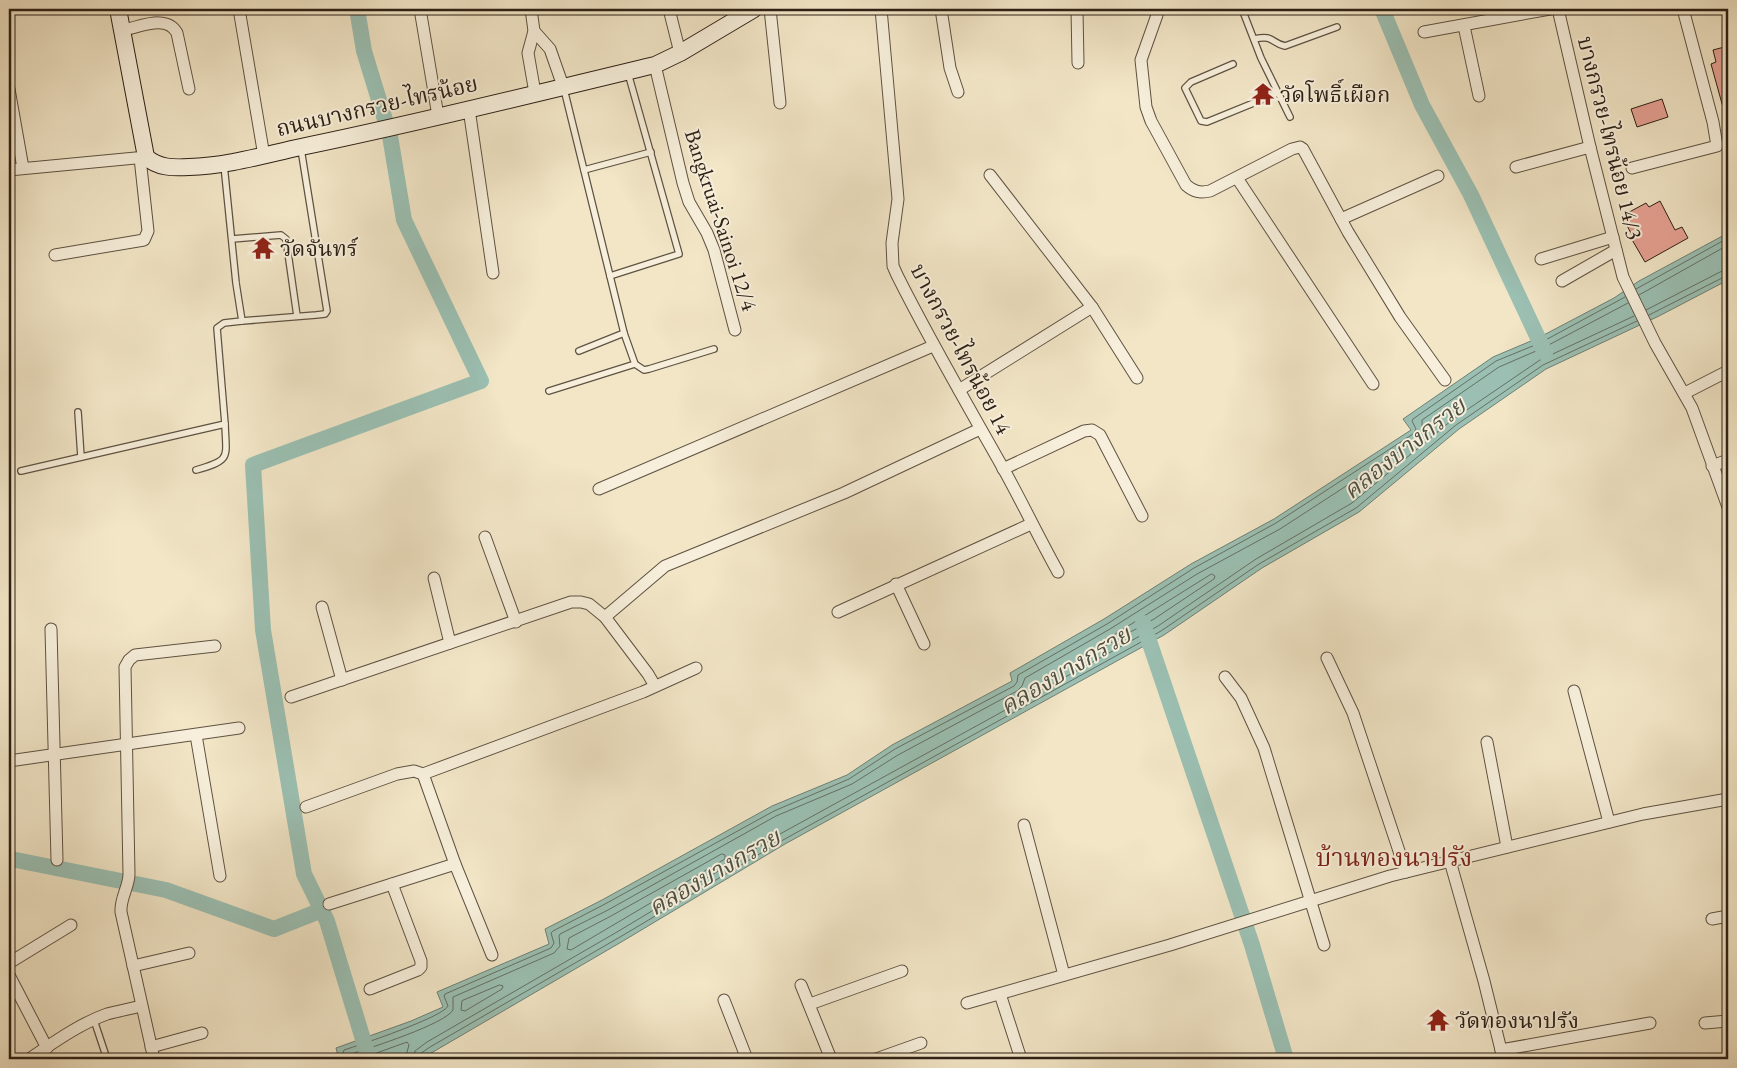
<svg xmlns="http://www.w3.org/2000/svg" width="1737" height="1068" viewBox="0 0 1737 1068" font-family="'EB Garamond','Noto Serif Thai',serif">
<rect width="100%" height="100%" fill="#f2e6c7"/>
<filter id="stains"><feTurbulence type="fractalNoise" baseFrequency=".004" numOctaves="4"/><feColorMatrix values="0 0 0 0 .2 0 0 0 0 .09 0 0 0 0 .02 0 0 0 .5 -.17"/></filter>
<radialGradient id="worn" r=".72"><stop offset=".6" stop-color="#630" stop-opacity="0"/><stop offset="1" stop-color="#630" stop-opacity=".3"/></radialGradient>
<polygon fill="#9bc0b3" stroke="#6f8074" points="1728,233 1728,280 1659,316 1546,369 1459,429 1359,512 1262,568 1164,635 785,844 623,941 421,1059 339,1059 336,1048 411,1021 443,1007 437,992 549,944 545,929 602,900 772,806 847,775 892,745 1012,681 1010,673 1104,619 1191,564 1274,519 1411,430 1403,419 1493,357 1538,338 1614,298 1639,281"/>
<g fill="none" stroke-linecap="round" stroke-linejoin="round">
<g stroke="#647064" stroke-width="1">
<polyline points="1636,289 1728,238"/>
<polyline points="1639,295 1728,245"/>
<polyline points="1646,310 1722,271 1728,270"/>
<polyline points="1649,315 1724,277 1728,276"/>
<polygon points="1212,574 1215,576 1214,579 1154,619 1105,646 1102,645 1103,642"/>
<polygon points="722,854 725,855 725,859 571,950 567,949 569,938 611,916"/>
<polygon points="500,985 503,986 502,989 465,1011 461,1010 462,1001"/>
<path d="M344 1059 343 1053 344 1050C360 1045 443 1017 448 1006L444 996 445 994 551 948 554 943 551 933 553 931 605 904 774 811 849 779 895 749 1014 686 1017 682 1018 675 1107 624 1194 568 1276 523 1413 434 1416 429 1412 421 1413 419 1496 361 1540 343 1625 297"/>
<path d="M350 1059 351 1054C370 1048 445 1024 453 1010V997L554 953 560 946 559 936 560 934 608 910 776 816 852 784 898 755 1017 691 1022 686 1025 678 1110 629 1197 574 1280 529 1417 440 1422 432V420L1499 367 1543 348 1628 303"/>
<polyline points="360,1059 407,1042 409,1045 405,1059"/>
<polyline points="413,1059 415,1051 427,1042 617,932 780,834 1158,626 1256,559 1352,503 1452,420 1540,360 1634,316"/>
<polyline points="419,1059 420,1054 430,1047 620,937 783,840 1161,631 1259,564 1356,508 1456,425 1543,365 1637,321"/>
</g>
<g stroke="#9bc0b3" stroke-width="16">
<polyline points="357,9 364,51 390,136 404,220 481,381 253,465 263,630 304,874 327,921 369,1059"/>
<polyline points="1382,9 1422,105 1471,195 1545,353"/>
<polyline points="1143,623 1252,945 1286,1059"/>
<polyline points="9,856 11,859 166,890 274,929 322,910"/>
</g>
</g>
<g fill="#e7a294" stroke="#2d2016">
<polygon points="1728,46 1728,110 1724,111 1711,64 1716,62 1713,50"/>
<polygon points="1662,99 1668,117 1637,127 1631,109"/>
<polygon points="1660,201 1675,230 1682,227 1688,238 1645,262 1631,238 1633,237 1622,216 1646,203 1649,207"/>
</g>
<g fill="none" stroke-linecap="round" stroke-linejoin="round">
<defs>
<g id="lane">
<polyline points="1242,9 1261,58 1290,117"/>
<path d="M1254 39C1275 35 1269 42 1285 46L1337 27"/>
<polyline points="1233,64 1191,82 1185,88 1201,121 1207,122 1278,93"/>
<polyline points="564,89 624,333 635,364 644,370 649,369 714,349"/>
<polyline points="584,170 651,152"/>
<polyline points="232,239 281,235 286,239 297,316"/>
<polyline points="610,276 679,254 628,73"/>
<polyline points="242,321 316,315 325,314 327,311 301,149"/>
<polyline points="579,351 624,333"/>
<polyline points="549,391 635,364"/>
<polyline points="78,412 81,457"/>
<path d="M196 470C232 460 226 458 225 424"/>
<polyline points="21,471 225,424 217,328 224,323 242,321 236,283 224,165"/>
<polyline points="94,1020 105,1053"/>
</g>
<g id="street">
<polyline points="239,9 264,156"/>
<polyline points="420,9 438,116"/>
<polyline points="531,9 534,31 528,53 535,93"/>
<polyline points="669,9 680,53"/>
<polyline points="770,9 780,103"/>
<path d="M881 9 898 199 892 243 893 266 897 275C930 341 967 404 1003 468 1022 502 1039 538 1058 572"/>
<polyline points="941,9 950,68 958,92"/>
<polyline points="1077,9 1078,63"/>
<path d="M1157 9V15L1141 60 1146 107 1151 121 1186 185C1194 192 1200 193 1210 191L1292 149 1300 147 1303 149 1348 232 1400 317 1445 380"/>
<polyline points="1558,9 1590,147 1623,277 1655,343 1692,408 1728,507"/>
<polyline points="1464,26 1479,96"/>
<path d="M123 30C140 27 167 14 177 33L189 89"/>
<polyline points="534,31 550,49 563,86"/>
<polyline points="1424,32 1550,9"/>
<polyline points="655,65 683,183 689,202 707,233 714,250 735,330"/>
<polyline points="9,89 23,168"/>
<polyline points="469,109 493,273"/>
<polyline points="1516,167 1590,147"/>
<polyline points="1632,168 1717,146 1713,122 1683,9"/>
<polyline points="9,170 146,157"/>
<polyline points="990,175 1092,307 1137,378"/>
<polyline points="1237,178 1373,384"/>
<polyline points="1341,219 1438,176"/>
<polyline points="55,255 144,240 148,231 140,158"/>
<polyline points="1541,259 1613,237"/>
<polyline points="1562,281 1616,250"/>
<polyline points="959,390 1092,307"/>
<polyline points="1685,393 1728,371"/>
<polyline points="1712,466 1728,460"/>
<polyline points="1003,469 1084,431 1092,430 1100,435 1142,516"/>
<polyline points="599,489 933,346"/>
<polyline points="485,537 516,622"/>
<polyline points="434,578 450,643"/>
<polyline points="896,584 924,644"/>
<polyline points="322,607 342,680"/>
<polyline points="838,612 1031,524"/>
<polyline points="605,617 665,566 844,493 980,429"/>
<polyline points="51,629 57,860"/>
<polyline points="1327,658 1353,713 1406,872"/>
<polyline points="1225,677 1241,698 1264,748 1324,945"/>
<polyline points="1574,691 1609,822"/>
<polyline points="291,697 571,602 581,602 589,604 605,617 648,674 655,686"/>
<polyline points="196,735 220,876"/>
<polyline points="1487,742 1507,847"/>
<polyline points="9,761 239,728"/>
<polyline points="423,774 455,864 492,955"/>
<polyline points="306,807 397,774 414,771 423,774 643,692 696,668"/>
<polyline points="1024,825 1064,975"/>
<polyline points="1450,861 1484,981 1501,1050"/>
<polyline points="329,904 455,864"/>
<polyline points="1712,919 1728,916"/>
<polyline points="9,963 71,925"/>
<polyline points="133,966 189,953"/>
<polyline points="9,975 47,1048"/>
<polyline points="801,985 831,1059"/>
<polyline points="370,989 418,970 421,967 421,961 392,884"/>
<polyline points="1000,994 1021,1059"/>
<polyline points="724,1000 747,1059"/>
<polyline points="967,1003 1170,945 1390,876 1643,814 1728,799"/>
<polyline points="810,1004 902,971"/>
<polyline points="1705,1023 1728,1021"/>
<polyline points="151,1047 202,1033"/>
<path d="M29 1059C53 1043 79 1024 107 1014 118 1011 130 1009 141 1006"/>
<path d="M154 1059 121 912C120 898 129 887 129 874L125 667 129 660 135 655 215 646"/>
<polyline points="876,1059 921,1043"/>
<polyline points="1504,1059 1501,1050 1650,1023"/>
</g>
<path id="secondary" d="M118 9 146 157C158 168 174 168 189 167 227 166 264 155 301 147 419 123 537 93 655 65L680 53 754 9"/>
</defs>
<use href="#lane" stroke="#5e5242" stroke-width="8"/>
<use href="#street" stroke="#5e5242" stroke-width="13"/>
<use href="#secondary" stroke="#2d2016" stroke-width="18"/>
<use href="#lane" stroke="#f7efdb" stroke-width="5.5"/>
<use href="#street" stroke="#f7efdb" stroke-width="11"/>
<use href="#secondary" stroke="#f7efdb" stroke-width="16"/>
</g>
<defs>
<symbol id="temple-bare" viewBox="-9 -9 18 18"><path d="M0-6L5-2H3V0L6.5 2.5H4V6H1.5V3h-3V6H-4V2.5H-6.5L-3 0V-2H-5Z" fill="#8f2418" stroke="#f7efdb" stroke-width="2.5" paint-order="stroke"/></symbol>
</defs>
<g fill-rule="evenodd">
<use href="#temple-bare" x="1247" y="78" width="32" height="32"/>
<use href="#temple-bare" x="247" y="232" width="32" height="32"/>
<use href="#temple-bare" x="1422" y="1004" width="32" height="32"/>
</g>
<g text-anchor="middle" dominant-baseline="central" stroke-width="4" stroke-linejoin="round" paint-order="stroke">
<g font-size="22" fill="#2d2016" stroke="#f7efdb" text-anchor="start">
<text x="1280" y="94">วัดโพธิ์เผือก</text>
<text x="280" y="248">วัดจันทร์</text>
<text x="1455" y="1020">วัดทองนาปรัง</text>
</g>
<g font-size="22" fill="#2d2016" stroke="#f7efdb">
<text transform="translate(377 106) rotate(-13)">ถนนบางกรวย-ไทรน้อย</text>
<text transform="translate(1610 138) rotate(76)">บางกรวย-ไทรน้อย 14/3</text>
<text transform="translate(721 220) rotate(72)">Bangkruai-Sainoi 12/4</text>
<text transform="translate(961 349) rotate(62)">บางกรวย-ไทรน้อย 14</text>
</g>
<g font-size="24" font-style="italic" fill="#4e5045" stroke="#f7efdb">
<text transform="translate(1404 448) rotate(-38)">คลองบางกรวย</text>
<text transform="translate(1065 670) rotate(-31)">คลองบางกรวย</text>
<text transform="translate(714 872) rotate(-30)">คลองบางกรวย</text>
</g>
<g font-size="25" fill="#7a1f14" stroke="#f7efdb">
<text x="1394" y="857">บ้านทองนาปรัง</text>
</g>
</g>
<rect width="1737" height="1068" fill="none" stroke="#f2e6c7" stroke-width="30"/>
<rect x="10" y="10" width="1717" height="1048" fill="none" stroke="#2d2016" stroke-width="2.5"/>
<rect x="15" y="15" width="1707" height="1038" fill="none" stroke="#2d2016"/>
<rect width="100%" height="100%" filter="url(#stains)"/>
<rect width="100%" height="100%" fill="url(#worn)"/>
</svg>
